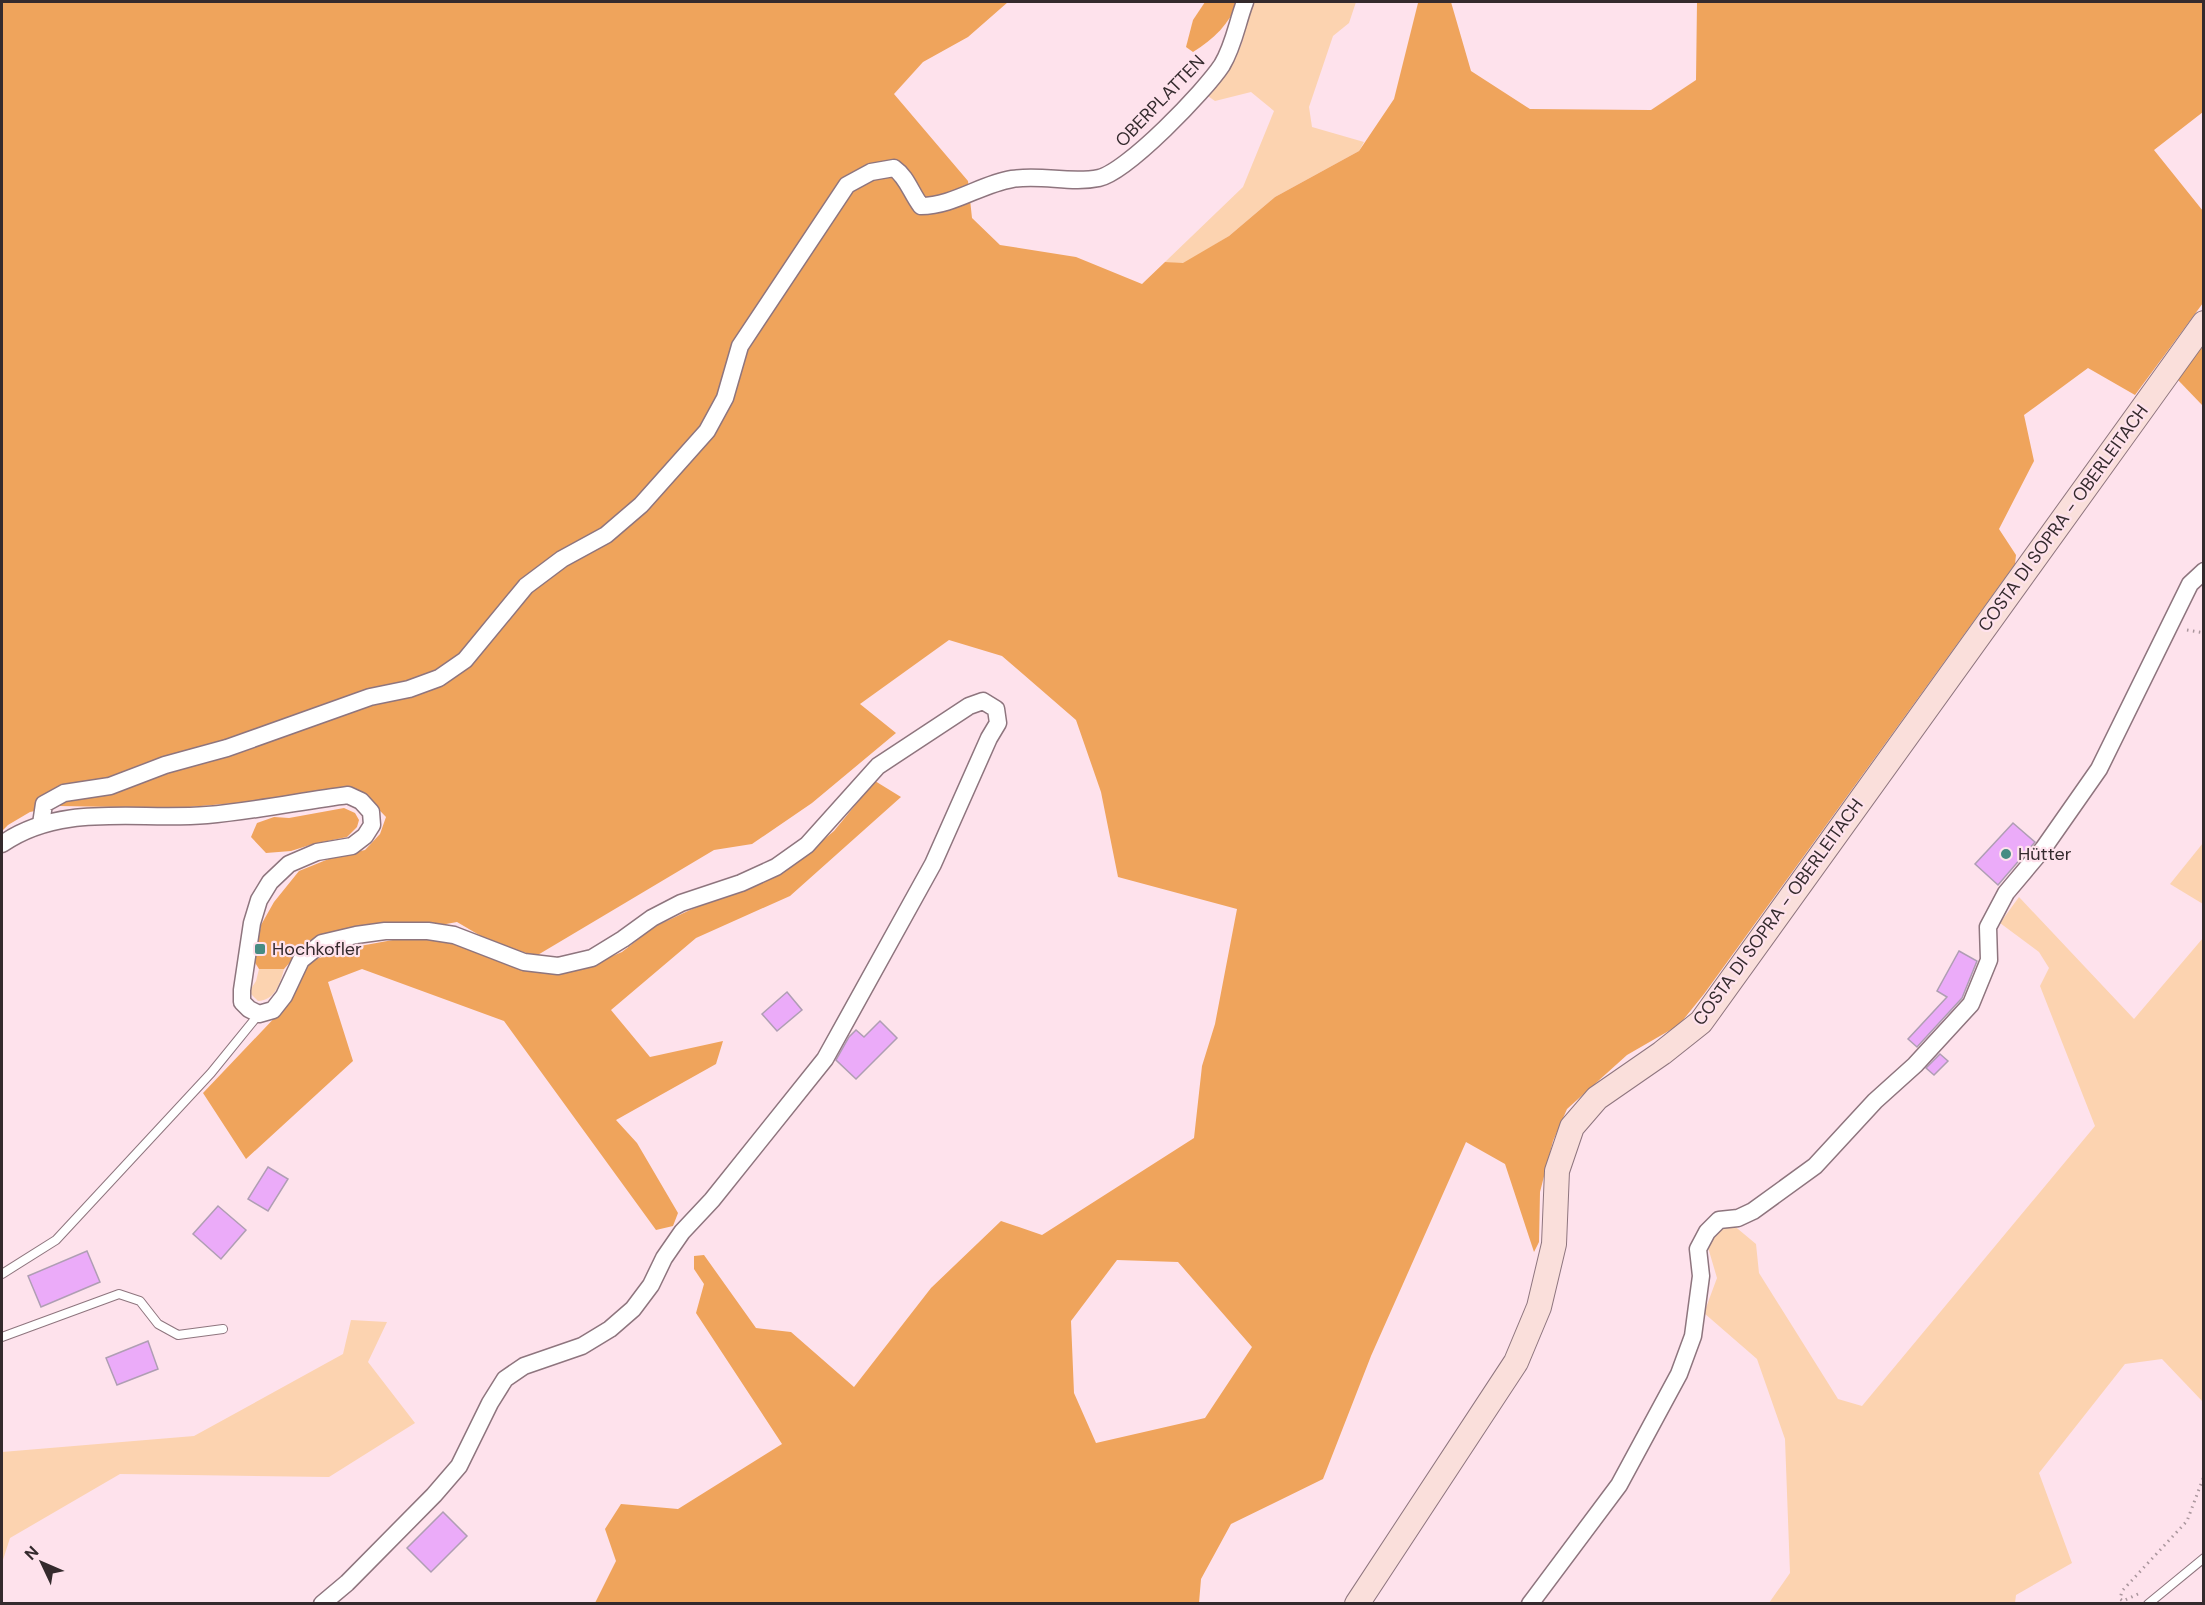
<svg xmlns="http://www.w3.org/2000/svg" width="2205" height="1605" viewBox="0 0 2205 1605" font-family="'DM Sans',sans-serif">
<rect width="100%" height="100%" fill="#fee2ec"/>
<g fill="#fcd3b0">
<path d="M1250 2H1356L1349 23 1333 36 1309 107 1312 127 1364 142 1359 151 1275 197 1229 236 1183 264 1165 262 1243 187 1274 111 1251 92 1215 101 1205 94C1218 78 1238 60 1243 39 1246 25 1245 15 1250 2Z"/>
<polygon points="2203,843 2203,904 2170,884"/>
<polygon points="2019,897 2134,1019 2203,938 2203,1402 2162,1359 2125,1364 2039,1473 2072,1563 2016,1595 2015,1603 1769,1603 1790,1573 1785,1439 1757,1359 1704,1313 1717,1278 1707,1244 1716,1231 1732,1224 1756,1244 1759,1273 1838,1399 1862,1406 2095,1126 2040,986 2049,968 2039,952 2000,923"/>
<path d="M259 969H284C280 984 275 1000 258 1001L249 992 256 981Z"/>
<polygon points="351,1320 387,1322 368,1362 415,1423 329,1477 120,1474 10,1538 2,1563 2,1452 194,1436 343,1354"/>
</g>
<g fill="#efa45c" fill-rule="evenodd">
<path d="M2 2H1008L968 37 923 62 894 94 968 181 972 218 1000 245 1076 257 1142 284 1165 262 1183 263 1229 236 1275 197 1359 151 1394 99 1418 3 1451 2 1471 71 1530 109 1651 110 1696 80 1697 2H2203V112L2154 150 2203 211V303L2135 395 2088 368 2024 415 2034 461 1999 529 2016 555 2015 564 1704 994 1679 1025 1627 1055 1567 1109 1553 1141 1540 1192 1539 1242 1534 1252 1505 1164 1466 1142 1371 1356 1323 1479 1231 1524 1201 1579 1199 1603H595L616 1561 605 1529 621 1504 678 1509 782 1444 696 1313 704 1284 694 1269V1256L704 1255 756 1328 791 1332 854 1387 931 1288 1001 1221 1042 1235 1194 1138 1202 1066 1215 1024 1237 909 1118 877 1101 792 1076 720 1002 656 949 640 860 704 896 733 812 803 752 844 714 850 536 956 491 942 457 922 300 951 284 969H259L254 961 261 925 274 902 299 871 331 858 365 850 380 834 386 817 362 792 338 789 272 800 177 808 59 806 30 812 8 825 2 831ZM1117 1260 1178 1262 1252 1347 1205 1418 1096 1443 1074 1393 1071 1321Z"/>
<path d="M1205 2H1238C1229 24 1214 39 1193 52L1186 47 1193 20Z"/>
<polygon points="2203,344 2203,406 2178,380"/>
<polygon points="875,781 901,797 790,896 696,938 611,1010 650,1057 723,1041 716,1064 616,1120 637,1143 678,1213 673,1226 656,1230 504,1021 362,969 328,982 353,1061 246,1159 203,1093 281,1011 309,961 360,946 409,937 441,938 586,967 622,952 654,927 690,910 767,879 798,861 834,831"/>
<polygon points="344,808 355,813 359,820 357,827 347,837 313,844 291,851 266,853 251,837 257,823 274,817 289,818"/>
</g>
<g fill="#ebabf9" stroke="#af9eb3" stroke-width="1.5">
<polygon points="2013,823 2035,842 1998,885 1975,864"/>
<polygon points="1959,951 1977,961 1962,998 1917,1047 1908,1039 1947,997 1937,991"/>
<polygon points="787,992 802,1010 777,1031 762,1014"/>
<polygon points="880,1021 897,1038 856,1079 836,1060 849,1037 856,1030 864,1037"/>
<polygon points="1940,1054 1948,1061 1934,1075 1926,1068"/>
<polygon points="268,1167 288,1179 268,1211 248,1199"/>
<polygon points="218,1206 246,1230 221,1259 193,1234"/>
<polygon points="87,1251 100,1282 41,1307 28,1276"/>
<polygon points="148,1341 158,1369 117,1385 106,1358"/>
<polygon points="443,1512 467,1536 431,1572 407,1548"/>
</g>
<g fill="none" stroke-linecap="round" stroke-linejoin="round">
<defs>
<g id="lane">
<polyline points="2,1274 56,1240 211,1073 259,1014"/>
<polyline points="2,1337 119,1294 140,1301 158,1324 178,1335 223,1329"/>
<polyline points="2148,1604 2204,1558"/>
</g>
<g id="street">
<path d="M41 824 44 804 64 793 110 786 165 765 227 748 370 697 409 689 439 678 465 660 526 586 562 559 606 535 641 505 707 431 725 398 740 346 847 185 871 172 894 168C907 177 911 193 921 206 953 206 981 184 1012 179 1041 174 1071 184 1099 178 1127 172 1205 91 1222 65 1234 45 1237 23 1245 2"/>
<path d="M2 844C62 802 138 821 207 815 254 811 302 801 348 795L361 801 371 812 372 825 365 836 352 846 317 852 289 864 270 882 259 900 252 923 242 990V1002L249 1009 259 1014 273 1010 284 996 301 960 322 943 356 935 385 931H428L454 935 524 962 558 966 592 958 623 939 652 918 681 903 741 883 776 867 807 845 878 766 969 706 983 701 996 709 998 723 989 738 933 864 825 1059 712 1200 682 1232 664 1258 651 1285 633 1309 610 1329 582 1346 524 1366 505 1379 490 1403 459 1466 434 1495 347 1583 322 1604"/>
<polyline points="1530,1604 1619,1485 1679,1374 1693,1336 1701,1276 1698,1249 1707,1232 1719,1220 1738,1218 1753,1211 1815,1166 1875,1101 1915,1065 1971,1004 1989,960 1988,927 2006,893 2043,849 2099,769 2190,584 2204,571"/>
</g>
<polyline id="secondary" points="1357,1604 1516,1362 1539,1307 1554,1244 1557,1171 1572,1127 1597,1098 1662,1053 1701,1022 2204,323"/>
</defs>
<use href="#lane" stroke="#8e757e" stroke-width="10"/>
<use href="#street" stroke="#8e757e" stroke-width="19"/>
<use href="#secondary" stroke="#8e757e" stroke-width="26"/>
<g stroke="#aa969d" stroke-width="3" stroke-dasharray="1.5 4.5" stroke-linecap="butt">
<polyline points="2187,630 2204,633"/>
<polyline points="2138,1594 2123,1601 2120,1599 2122,1591 2187,1521 2204,1476"/>
</g>
<use href="#lane" stroke="#fff" stroke-width="8"/>
<use href="#street" stroke="#fff" stroke-width="16"/>
<use href="#secondary" stroke="#fadfdb" stroke-width="24"/>
</g>
<g fill="#478c83" stroke="#fee2ec" stroke-width="2">
<circle cx="2006" cy="854" r="6"/>
<rect x="254" y="943" width="12" height="12" rx="3"/>
</g>
<g text-anchor="middle" dominant-baseline="central" stroke-width="4.5" stroke-linejoin="round" paint-order="stroke">
<g font-size="18" fill="#342a2d" stroke="#fee2ec">
<text transform="translate(1160 101) rotate(-46)">OBERPLATTEN</text>
<text transform="translate(2063 518) rotate(-54)">COSTA DI SOPRA - OBERLEITACH</text>
<text transform="translate(1778 912) rotate(-54)">COSTA DI SOPRA - OBERLEITACH</text>
</g>
<g font-size="18" fill="#342a2d" stroke="#fee2ec" text-anchor="start">
<text x="2018" y="854">Hütter</text>
<text x="272" y="949">Hochkofler</text>
</g>
</g>
<rect width="2205" height="1605" fill="none" stroke="#342a2d" stroke-width="6"/>
<g transform="translate(42 1563) rotate(314)" stroke="#fee2ec" stroke-width="4.5" paint-order="stroke">
<path d="M0-4.5L10 22L0 15L-10 22Z" fill="#342a2d"/>
<text y="-9" font-size="16" font-weight="bold" text-anchor="middle" fill="#342a2d">N</text>
</g>
</svg>
